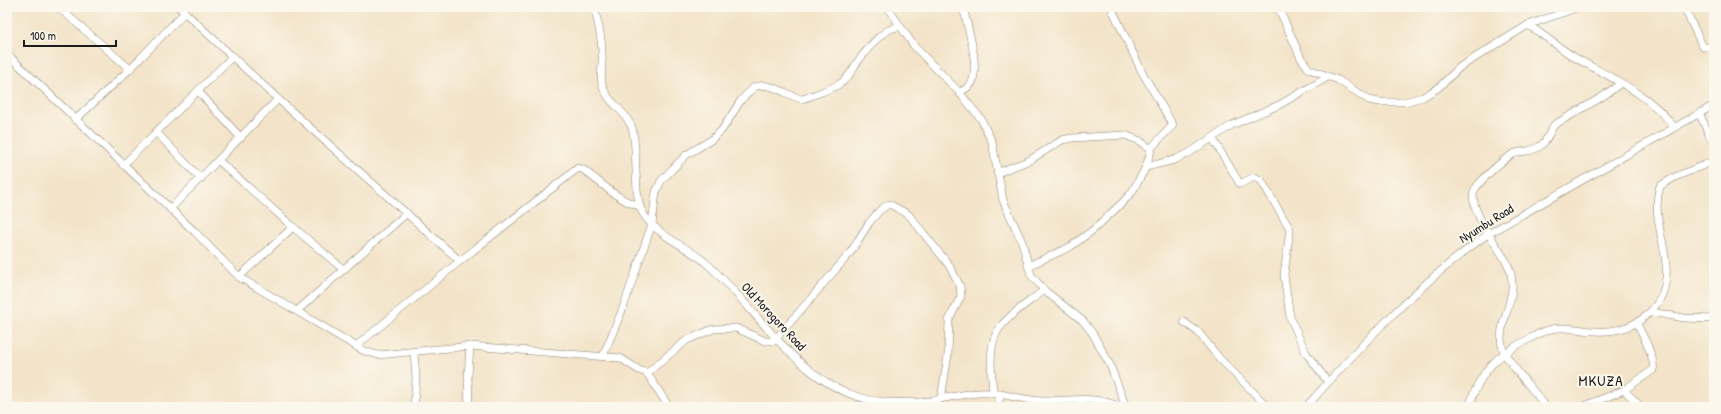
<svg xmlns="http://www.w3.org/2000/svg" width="1721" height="414" viewBox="0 0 1721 414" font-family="'Patrick Hand',sans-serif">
<rect width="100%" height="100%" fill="#fbf7ec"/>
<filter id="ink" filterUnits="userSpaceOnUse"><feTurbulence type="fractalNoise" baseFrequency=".025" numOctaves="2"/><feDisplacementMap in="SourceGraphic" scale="8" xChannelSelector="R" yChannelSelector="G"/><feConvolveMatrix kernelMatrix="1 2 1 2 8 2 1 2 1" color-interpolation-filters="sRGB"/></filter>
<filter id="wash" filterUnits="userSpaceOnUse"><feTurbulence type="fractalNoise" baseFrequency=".012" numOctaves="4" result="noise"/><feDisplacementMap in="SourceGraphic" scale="16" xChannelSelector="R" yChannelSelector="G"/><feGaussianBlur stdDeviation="0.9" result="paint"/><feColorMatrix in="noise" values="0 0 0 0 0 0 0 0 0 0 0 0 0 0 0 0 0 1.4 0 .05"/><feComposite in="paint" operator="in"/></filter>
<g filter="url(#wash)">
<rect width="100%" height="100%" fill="#f3e4c9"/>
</g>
<g filter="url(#ink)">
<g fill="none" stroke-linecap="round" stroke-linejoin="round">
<defs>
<g id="minor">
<polyline points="58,7 130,69"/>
<polyline points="179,7 278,99 460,261"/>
<path d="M594 7C598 22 602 38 602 53 603 63 600 74 602 84 606 102 626 110 632 128 639 152 632 198 644 215 658 236 686 246 705 262 761 311 805 398 887 402 898 402 910 403 921 402 940 400 959 394 979 393 1001 391 1022 401 1044 401 1070 401 1094 395 1120 407"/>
<polyline points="887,7 914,46 959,92 981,119 992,142 1003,200 1022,242 1031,275 1044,290 1083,321 1093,334 1110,365 1126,407"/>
<path d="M1278 7 1301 58 1309 69 1338 80 1369 100 1379 102H1404L1423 97 1438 88 1460 67 1528 25C1544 35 1558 47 1574 57 1609 77 1649 93 1674 127"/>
<polyline points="1684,7 1703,47 1709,47 1714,43"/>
<polyline points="1528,25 1579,7"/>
<polyline points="7,54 195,232 239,277 364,351 378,355 470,346 620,358 639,370 647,373 687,340 713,329 736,328 765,341 774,341 850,253 869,223 880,210 889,204 908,214 949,265 960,286 961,296 949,320 948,355 941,399"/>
<polyline points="198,91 241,138"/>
<path d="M959 92C964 90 969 87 972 83 980 65 967 25 963 7"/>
<polyline points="1699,113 1714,145"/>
<polyline points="75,120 130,69 185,12"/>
<polyline points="156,132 201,179"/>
<polyline points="1213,139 1240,184 1254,177 1261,180 1290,229 1284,275 1290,317 1306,353 1328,382"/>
<polyline points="219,161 293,227 343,269"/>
<polyline points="123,165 233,56"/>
<polyline points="1146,167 1174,160 1189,153 1232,125 1279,105 1328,77"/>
<polyline points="997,173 1030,160 1062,140 1072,138 1125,135 1140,141 1151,149"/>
<polyline points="170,209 278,99"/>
<polyline points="1028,266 1070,247 1093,230 1123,202 1132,192 1146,167 1152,147 1173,125 1142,72 1111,7"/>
<polyline points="239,277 293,227"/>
<polyline points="298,310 407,213"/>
<polyline points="1651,312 1684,318 1714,319"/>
<polyline points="1184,322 1198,332 1220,359 1268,407"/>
<polyline points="356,346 460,261 578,168 584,170 613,193 626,201 639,206"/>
<polyline points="414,353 416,378 414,407"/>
<path d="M603 356 623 308 652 224 656 192 661 181 686 155 711 140 722 130 741 100 754 87C771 81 786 95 801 99 805 99 834 87 838 85 847 80 851 72 856 64 866 51 883 27 899 27"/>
<polyline points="647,373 669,407"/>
<polyline points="1624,390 1641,407"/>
<path d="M993 394C992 375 988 352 996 334 1003 318 1030 302 1044 290"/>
<polyline points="469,407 468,376 470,346"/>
<polyline points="997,407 1001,394"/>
<path d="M1306 407C1361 345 1420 282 1488 234L1714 105"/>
<path d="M1469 407C1480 371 1495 356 1529 339 1538 334 1548 328 1560 328 1572 327 1584 331 1596 331 1622 333 1647 322 1660 299 1679 262 1648 224 1660 186L1675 177 1714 161"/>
<path d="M1546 407C1536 392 1505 361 1502 346 1496 320 1523 295 1507 263 1499 248 1465 205 1475 189 1482 179 1502 160 1513 154 1517 152 1522 152 1527 151 1545 148 1546 139 1554 125L1602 97 1621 83"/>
<path d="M1582 407 1624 390 1653 370C1656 359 1642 334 1637 324"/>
</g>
</defs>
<use href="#minor" stroke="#888072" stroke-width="8"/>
<use href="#minor" stroke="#fff" stroke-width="7"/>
</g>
</g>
<g text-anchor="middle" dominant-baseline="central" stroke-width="4" stroke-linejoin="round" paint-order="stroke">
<g font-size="13" fill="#1c1c1c" stroke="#fbf7ec">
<text transform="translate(1486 223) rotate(-32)">Nyumbu Road</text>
<text transform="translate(774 316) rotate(47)">Old Morogoro Road</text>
</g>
<g font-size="15" letter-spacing="1" fill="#1c1c1c" stroke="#fbf7ec">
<text x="1601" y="380">MKUZA</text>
</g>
</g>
<rect width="1721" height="414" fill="none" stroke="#fbf7ec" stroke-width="24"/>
<path d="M24 40v6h92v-6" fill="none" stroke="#1c1c1c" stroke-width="2"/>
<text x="30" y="40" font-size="12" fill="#1c1c1c" stroke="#fbf7ec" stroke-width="3" paint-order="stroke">100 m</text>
</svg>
